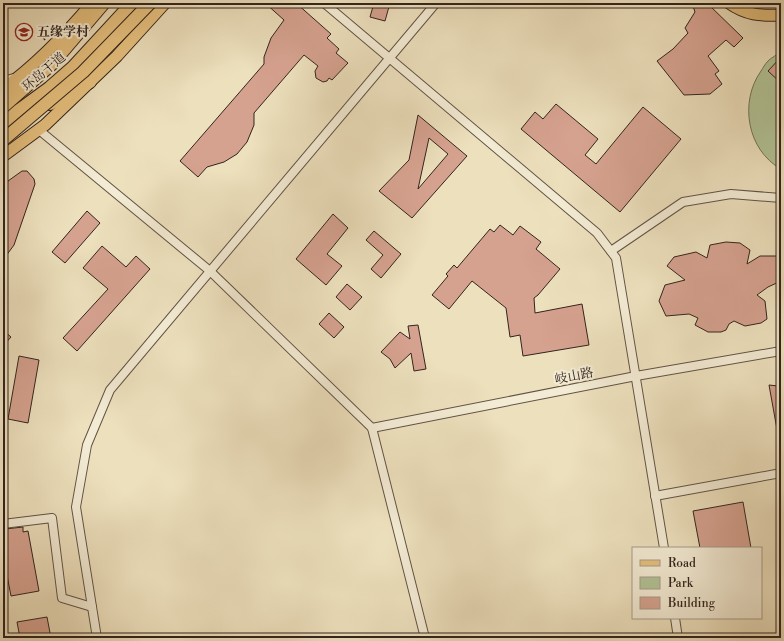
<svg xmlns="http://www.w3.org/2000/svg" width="784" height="641" viewBox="0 0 784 641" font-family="'Libre Bodoni','Noto Serif SC',serif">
<rect width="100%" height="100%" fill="#ede0bd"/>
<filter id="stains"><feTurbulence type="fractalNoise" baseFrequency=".005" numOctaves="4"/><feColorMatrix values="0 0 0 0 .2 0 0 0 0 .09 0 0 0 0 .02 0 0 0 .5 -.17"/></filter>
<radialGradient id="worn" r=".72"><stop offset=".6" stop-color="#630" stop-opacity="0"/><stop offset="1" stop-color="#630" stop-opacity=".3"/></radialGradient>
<path fill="#b2c396" stroke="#72745a" d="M781 52V169C747 150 739 102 761 71 763 68 765 64 768 61 772 57 777 55 781 52Z"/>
<g fill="#d6a290" stroke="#32241d" fill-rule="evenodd">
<polygon points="265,3 296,3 331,34 327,38 339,49 336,53 348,63 332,80 329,78 327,81 323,82 316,78 315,71 318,66 304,55 254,113 254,125 247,142 237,154 224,162 207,167 198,177 180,161 264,64 264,57 271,38 284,20"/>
<polygon points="374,3 390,3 385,21 370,17"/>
<polygon points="692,3 707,3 743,38 734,47 726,40 708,56 719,71 715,74 722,84 710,94 684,95 657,61 673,49 688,33 685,28 695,12"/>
<polygon points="781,57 781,83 768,71"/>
<polygon points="556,104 598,139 585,155 596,164 643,107 681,139 620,212 521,129 535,112 543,119"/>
<path d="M418 115 467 156 412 218 379 191 409 160ZM429 138 448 154 418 189Z"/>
<polygon points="22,171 27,171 34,179 35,184 14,245 3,260 3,194 8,181"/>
<polygon points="87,211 100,223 65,263 52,252"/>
<polygon points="333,214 348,228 327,254 342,266 326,285 296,259"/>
<polygon points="500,225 513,235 520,226 541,242 536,249 560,269 538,295 534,298 535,313 582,304 589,345 523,356 520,335 510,337 506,308 472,281 449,309 432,295 448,276 446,274 454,265 457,268 490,229 494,232"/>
<polygon points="374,231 401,254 381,278 371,269 383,255 366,240"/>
<polygon points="726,242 740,243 750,250 747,264 760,256 781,256 781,281 768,287 757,295 765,301 767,319 761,323 745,326 734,321 729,324 726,330 721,332 708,332 695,325 698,318 689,314 666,316 659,301 665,285 685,280 667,266 674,257 696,252 707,258 710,245"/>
<polygon points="102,246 126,267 136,256 150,269 77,351 63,338 108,289 83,268"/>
<polygon points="347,284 362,297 350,310 336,297"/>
<polygon points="329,313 344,327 334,338 319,324"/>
<polygon points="418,325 426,369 414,371 411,353 395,368 390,359 381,352 400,332 410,339 408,326"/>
<polygon points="3,330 11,337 3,346"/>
<polygon points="19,356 39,360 28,423 8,419"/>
<polygon points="769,385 778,386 781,387 781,434 778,435"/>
<polygon points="743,502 751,548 700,548 693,511"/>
<polygon points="23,527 23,532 28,531 39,591 11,596 3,555 3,536 6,535 5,529"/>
<polygon points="47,617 51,638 20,638 17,622"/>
</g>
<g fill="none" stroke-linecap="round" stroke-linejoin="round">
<defs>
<g id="minor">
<polyline points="324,3 597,233 616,258 664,548"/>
<polyline points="3,78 7,80 17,77"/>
<polyline points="39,130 210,271 372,428 425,638"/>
<polyline points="611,251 683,202 731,194 781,198"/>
<polyline points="372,428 636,376 781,351"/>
<polyline points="655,496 781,473"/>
<polyline points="3,524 52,518 62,598 92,607"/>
<polyline points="675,618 678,638"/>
<polyline points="97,638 76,507 87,445 110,390 436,3"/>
</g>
<g id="major">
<path d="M729 3C746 15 760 16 781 15"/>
<path d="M3 89C37 64 65 35 92 3"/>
<polyline points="3,156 45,125 117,56 165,3"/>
</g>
<g id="highway">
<polyline points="4,101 20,77"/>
<polyline points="50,104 90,82"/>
<polyline points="3,107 52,64 104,3"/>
<polyline points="3,124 19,110 49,88 73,67 132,3"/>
</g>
</defs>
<use href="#minor" stroke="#615345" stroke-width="10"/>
<use href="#major" stroke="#32241d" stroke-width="13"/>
<use href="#highway" stroke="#32241d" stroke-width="14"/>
<polyline stroke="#32241d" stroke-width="1.5" stroke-dasharray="3 2" stroke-linecap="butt" points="45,40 43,37 52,27"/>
<use href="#minor" stroke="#f3ebd4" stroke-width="8"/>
<use href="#major" stroke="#e6c07e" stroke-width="11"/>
<use href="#highway" stroke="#e6c07e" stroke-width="12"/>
<defs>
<polyline id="highway-bridge" points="3,140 83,72 150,3"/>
</defs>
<use href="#highway-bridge" stroke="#32241d" stroke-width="14" stroke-linecap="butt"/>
<use href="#highway-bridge" stroke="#e6c07e" stroke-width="12"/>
</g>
<defs>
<symbol id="school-ring" viewBox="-11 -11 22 22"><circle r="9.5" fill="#f3ebd4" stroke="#8f2418" stroke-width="1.5"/><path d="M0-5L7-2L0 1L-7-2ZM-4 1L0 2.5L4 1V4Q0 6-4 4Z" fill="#8f2418"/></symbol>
</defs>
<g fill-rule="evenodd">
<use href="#school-ring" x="14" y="22" width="20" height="20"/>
</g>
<g text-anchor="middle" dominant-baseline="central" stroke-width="4" stroke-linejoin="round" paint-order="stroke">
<g font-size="13" font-weight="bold" fill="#32241d" stroke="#f3ebd4" text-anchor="start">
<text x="37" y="32">五缘学村</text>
</g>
<g font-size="13" fill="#32241d" stroke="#f3ebd4">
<text transform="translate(44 72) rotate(-40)">环岛干道</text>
<text transform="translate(574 376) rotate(-11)">岐山路</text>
</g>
</g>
<rect width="784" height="641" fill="none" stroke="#ede0bd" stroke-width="16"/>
<rect x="4" y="4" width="776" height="633" fill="none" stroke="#32241d" stroke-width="2"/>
<rect x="8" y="8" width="768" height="625" fill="none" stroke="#32241d"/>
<rect x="632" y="547" width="130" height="72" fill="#f3ebd4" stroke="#a69b8b"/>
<rect x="640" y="560" width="20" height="6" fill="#e6c07e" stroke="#a69b8b"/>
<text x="668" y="567" font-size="12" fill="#32241d">Road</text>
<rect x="640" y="577" width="20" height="12" fill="#b2c396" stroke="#a69b8b"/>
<text x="668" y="587" font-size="12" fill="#32241d">Park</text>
<rect x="640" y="597" width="20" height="12" fill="#d6a290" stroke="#a69b8b"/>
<text x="668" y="607" font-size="12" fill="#32241d">Building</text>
<rect width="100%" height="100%" filter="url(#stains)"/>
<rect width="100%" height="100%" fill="url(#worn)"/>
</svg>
